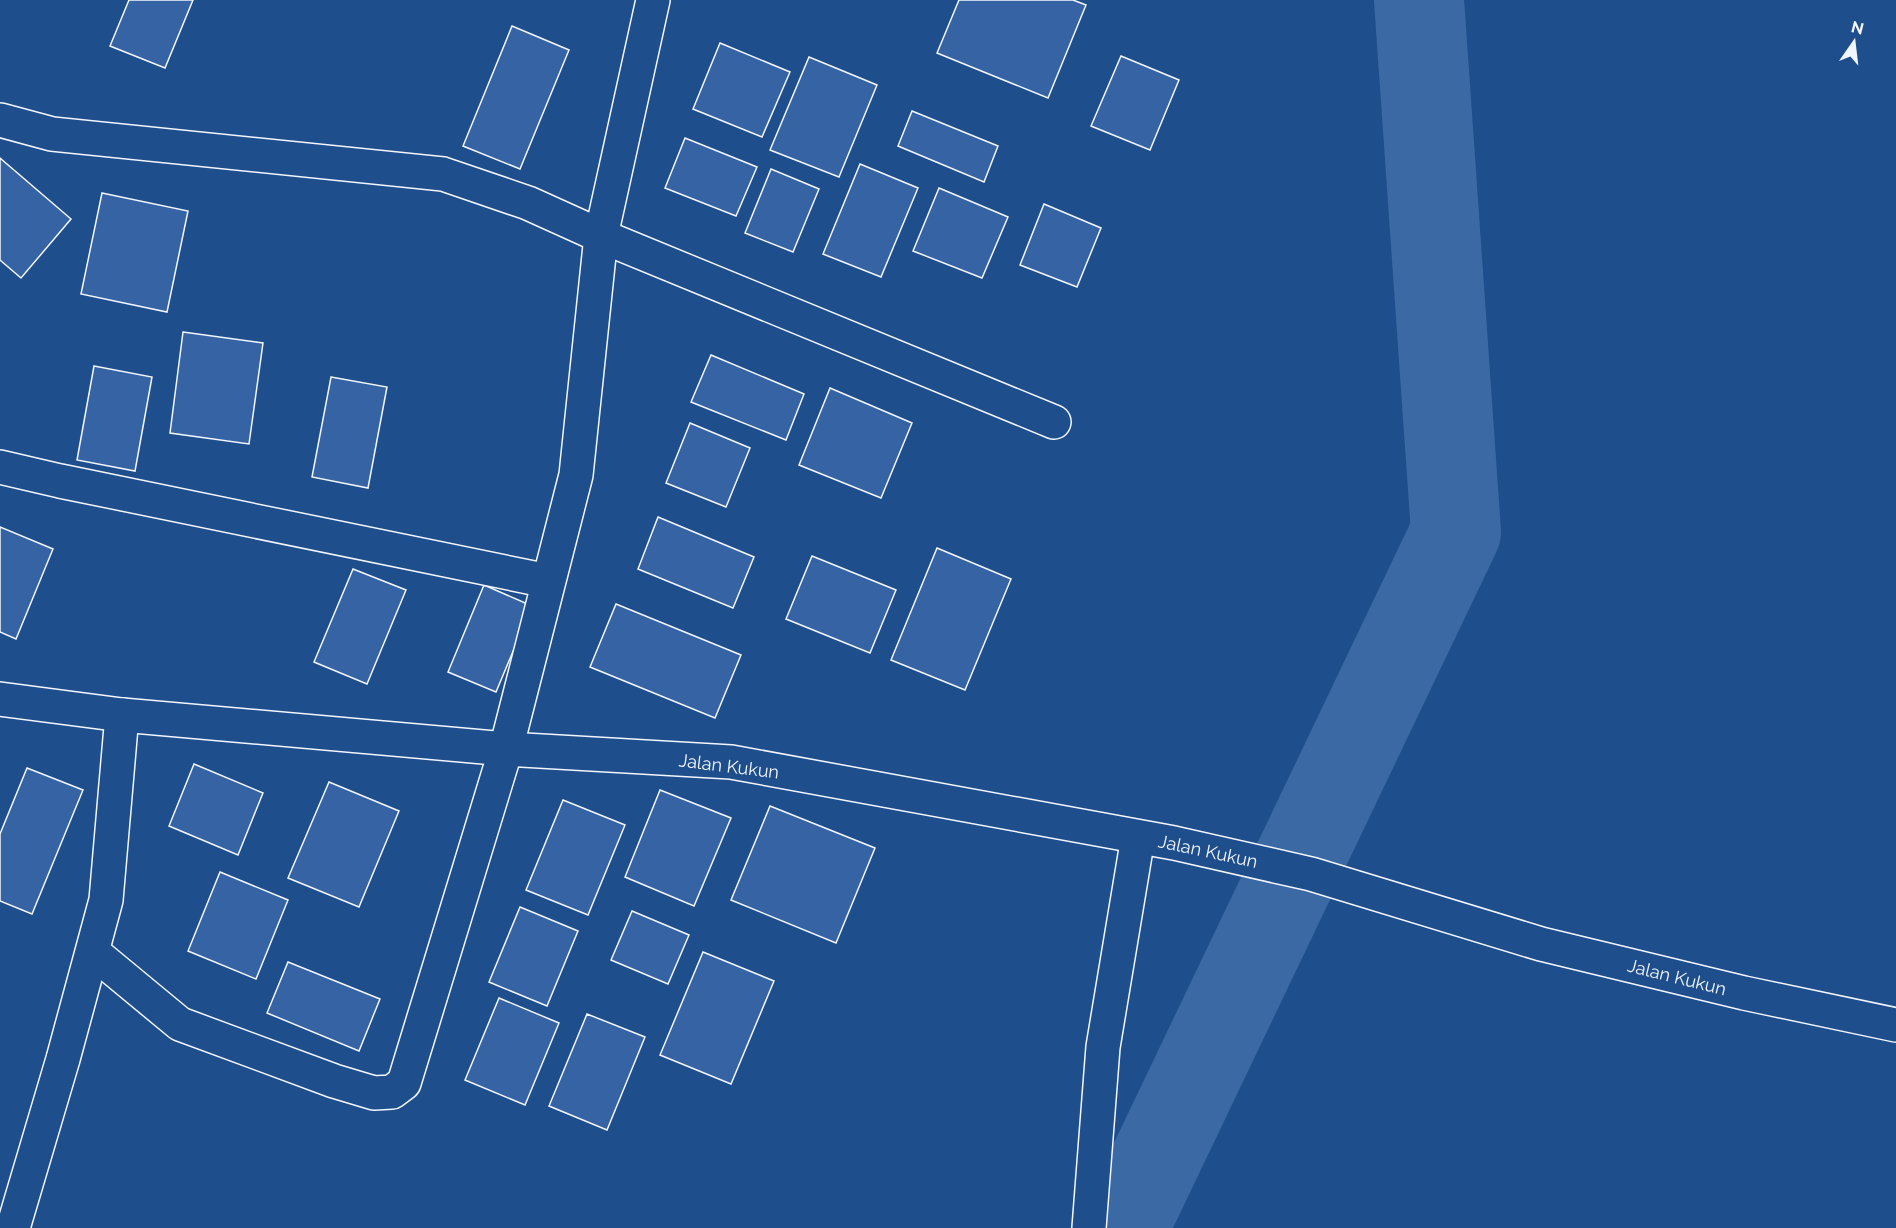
<svg xmlns="http://www.w3.org/2000/svg" width="1896" height="1228" viewBox="0 0 1896 1228" font-family="Raleway,sans-serif">
<rect width="100%" height="100%" fill="#1f4e8c"/>
<g fill="none" stroke-linecap="round" stroke-linejoin="round">
<polyline stroke="#3b69a3" stroke-width="90" points="1127,1228 1126,1222 1456,532 1419,0"/>
</g>
<g fill="#3563a3" stroke="#f2f6ff" stroke-width="1.5">
<polygon points="129,0 193,0 165,68 110,46"/>
<polygon points="959,0 1073,0 1086,5 1048,98 937,53"/>
<polygon points="512,26 569,50 520,169 463,146"/>
<polygon points="720,43 790,72 762,137 693,109"/>
<polygon points="1121,56 1179,80 1150,150 1091,126"/>
<polygon points="809,57 877,85 839,177 770,150"/>
<polygon points="912,111 998,146 984,182 898,146"/>
<polygon points="685,138 757,167 736,216 665,188"/>
<polygon points="0,158 71,219 21,278 0,260"/>
<polygon points="860,164 918,188 881,277 823,254"/>
<polygon points="771,169 819,189 793,252 745,233"/>
<polygon points="939,188 1008,217 982,278 913,251"/>
<polygon points="102,193 188,211 167,312 81,294"/>
<polygon points="1044,204 1101,228 1077,287 1020,265"/>
<polygon points="183,332 263,343 249,444 170,433"/>
<polygon points="711,355 804,394 786,440 691,402"/>
<polygon points="94,366 152,377 135,471 77,460"/>
<polygon points="331,377 387,387 368,488 312,477"/>
<polygon points="830,388 912,423 881,498 799,465"/>
<polygon points="690,423 750,448 726,507 666,483"/>
<polygon points="658,517 754,557 733,608 638,569"/>
<polygon points="0,527 53,549 16,639 0,632"/>
<polygon points="937,548 1011,579 965,690 891,660"/>
<polygon points="812,556 896,590 870,653 786,619"/>
<polygon points="353,569 406,590 367,684 314,662"/>
<polygon points="484,585 532,606 496,692 448,672"/>
<polygon points="616,604 741,655 715,718 590,667"/>
<polygon points="194,764 263,793 238,855 169,826"/>
<polygon points="27,768 83,790 32,914 0,901 0,834"/>
<polygon points="329,782 399,811 359,907 288,878"/>
<polygon points="660,790 731,818 694,906 625,877"/>
<polygon points="563,800 625,825 588,915 526,890"/>
<polygon points="770,806 875,848 836,943 731,900"/>
<polygon points="220,872 288,900 256,979 188,951"/>
<polygon points="520,907 578,931 547,1006 489,982"/>
<polygon points="632,911 689,935 668,984 611,960"/>
<polygon points="703,952 774,981 731,1084 660,1055"/>
<polygon points="288,962 380,999 359,1051 267,1013"/>
<polygon points="499,998 559,1023 525,1105 465,1080"/>
<polygon points="587,1014 645,1037 607,1130 549,1106"/>
</g>
<g fill="none" stroke-linecap="round" stroke-linejoin="round">
<defs>
<g id="minor">
<polyline points="0,120 52,134 443,174 528,203 601,236 1054,422"/>
<polyline points="0,467 60,481 548,581"/>
<polyline points="0,699 122,715 506,749 731,762 1174,843 1311,874 1541,944 1744,993 1896,1025"/>
<polyline points="93,952 180,1024 334,1081 374,1093 392,1092 404,1083 506,749 576,475 601,236 653,0"/>
<polyline points="13,1228 63,1059 106,900 122,715"/>
<polyline points="1089,1228 1103,1047 1138,837"/>
</g>
</defs>
<use href="#minor" stroke="#f2f6ff" stroke-width="36"/>
<use href="#minor" stroke="#1f4e8c" stroke-width="33"/>
</g>
<g text-anchor="middle" dominant-baseline="central" stroke-width="4.5" stroke-linejoin="round" paint-order="stroke">
<g font-size="18" fill="#f2f6ff" stroke="#1f4e8c">
<text transform="translate(729 766) rotate(7)">Jalan Kukun</text>
<text transform="translate(1208 851) rotate(12)">Jalan Kukun</text>
<text transform="translate(1677 977) rotate(14)">Jalan Kukun</text>
</g>
</g>
<g transform="translate(1854 42) rotate(14)" stroke="#1f4e8c" stroke-width="4.5" paint-order="stroke">
<path d="M0-4.5L10 22L0 15L-10 22Z" fill="#f2f6ff"/>
<text y="-9" font-size="16" font-weight="bold" text-anchor="middle" fill="#f2f6ff">N</text>
</g>
</svg>
